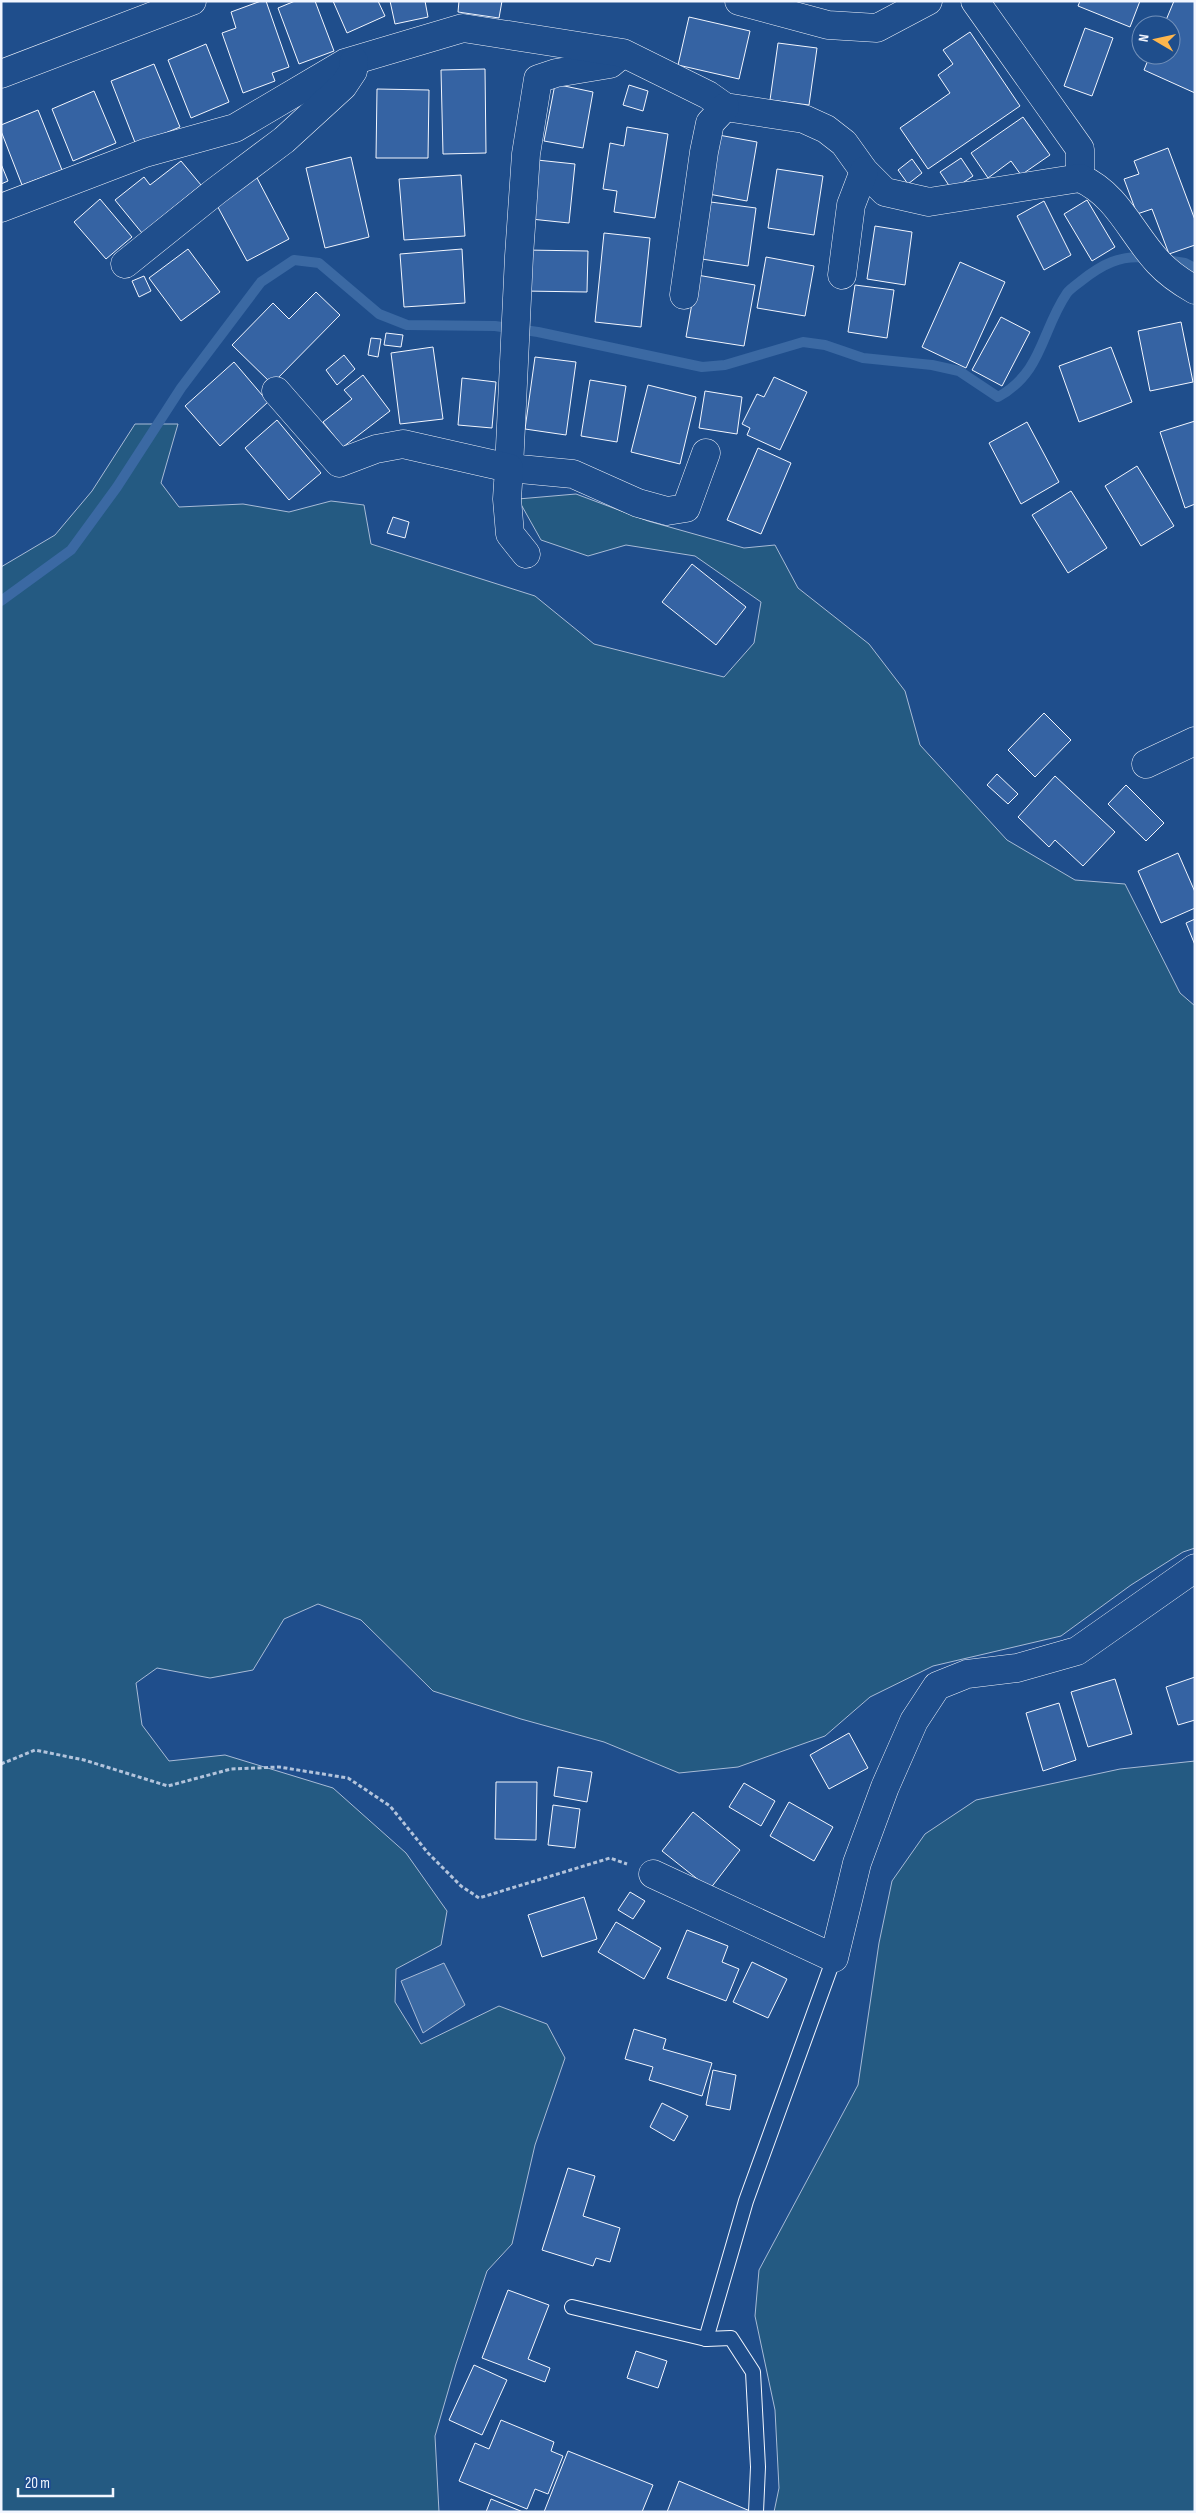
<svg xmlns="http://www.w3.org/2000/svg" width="1196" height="2513" viewBox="0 0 1196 2513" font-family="'Sofia Sans Condensed',sans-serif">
<rect width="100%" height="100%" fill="#1f4e8c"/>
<g fill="#245a82" stroke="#a8bbd7">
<polygon points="135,424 178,424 161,483 179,507 243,504 289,512 331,501 364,505 371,544 535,596 594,644 724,677 754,643 761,602 695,556 626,545 588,556 541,540 518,499 576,494 648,521 744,548 775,545 798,588 869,644 905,691 920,745 1007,840 1075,880 1125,884 1180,993 1195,1006 1195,1548 1183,1552 1131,1585 1061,1636 933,1666 870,1697 825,1736 738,1767 679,1773 604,1742 521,1719 433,1691 361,1620 318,1604 284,1619 253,1670 210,1678 157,1668 136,1683 142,1725 169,1761 225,1755 333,1788 406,1853 447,1911 441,1945 396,1969 395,2002 421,2044 499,2006 547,2024 565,2058 535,2145 512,2244 487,2271 456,2364 435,2436 439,2512 1,2512 1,567 55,535 92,491"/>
<polygon points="1195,1761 1195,2512 774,2512 779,2488 775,2410 755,2316 759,2270 858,2085 879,1943 892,1881 925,1834 976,1800 1120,1769"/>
</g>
<polygon fill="#3b69a3" stroke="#a8bbd7" points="444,1963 465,2005 423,2033 401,1981"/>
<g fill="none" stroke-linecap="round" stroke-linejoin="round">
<g stroke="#3b69a3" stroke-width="10">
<polyline points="1166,260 1185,263 1195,268"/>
<path d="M1 601 71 550 117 487 181 388 261 282 294 260 319 263 379 314 407 325 495 326 538 332 702 367 725 365 803 342 825 345 863 358 932 365 959 371 998 397C1043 372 1041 331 1067 293 1070 289 1076 285 1081 281 1101 265 1121 254 1147 258"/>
</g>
</g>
<g fill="#3563a3" stroke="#f2f6ff">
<polygon points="261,1 266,1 289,67 272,73 275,81 243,93 222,33 236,28 231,12"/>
<polygon points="295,1 315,1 334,51 299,64 278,8"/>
<polygon points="333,1 378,1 385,16 347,33"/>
<polygon points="390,1 425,1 428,17 395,24"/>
<polygon points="459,1 502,1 499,18 458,12"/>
<polygon points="1080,1 1140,1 1130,27 1078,6"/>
<polygon points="1174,1 1195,1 1195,93 1144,70 1150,55 1171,55 1171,25 1164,25"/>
<polygon points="689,17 750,31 739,79 678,65"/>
<polygon points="1085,28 1113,38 1092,96 1064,86"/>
<polygon points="970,32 1020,106 928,169 900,128 950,93 938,75 953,64 943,50"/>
<polygon points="778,43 817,48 809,105 770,100"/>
<polygon points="206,44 229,102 191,118 168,60"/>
<polygon points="154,64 180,127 136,145 111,81"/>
<polygon points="485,69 486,153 443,154 441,70"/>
<polygon points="555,84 593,92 583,148 544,141"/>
<polygon points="629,85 648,91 643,111 623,105"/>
<polygon points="377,89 429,90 428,158 376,158"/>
<polygon points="94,91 116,143 73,161 52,109"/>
<polygon points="38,110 62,170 22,185 1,131 1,125"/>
<polygon points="1023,117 1050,155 1021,175 1011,161 988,178 971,153"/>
<polygon points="627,127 668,134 655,218 614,212 617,191 603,189 610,143 624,146"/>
<polygon points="713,134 757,142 747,201 703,193"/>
<polygon points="1168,148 1195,220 1195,245 1169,254 1152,209 1137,214 1124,179 1139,174 1134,161"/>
<polygon points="351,157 369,237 325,248 306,168"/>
<polygon points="961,158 973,176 952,190 940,172"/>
<polygon points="912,159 922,173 908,184 898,170"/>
<polygon points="537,160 575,164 569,223 531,219"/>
<polygon points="181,161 201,185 142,233 115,200 144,177 150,185"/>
<polygon points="1,164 8,181 1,184"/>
<polygon points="777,169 823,176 814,235 768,228"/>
<polygon points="461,175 465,236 404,240 399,179"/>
<polygon points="256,176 289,239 247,261 213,198"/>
<polygon points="100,199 132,237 106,259 74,222"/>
<polygon points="1087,200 1115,247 1092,261 1064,214"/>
<polygon points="703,201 756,208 748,266 695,258"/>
<polygon points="1044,201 1071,255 1044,270 1017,216"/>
<polygon points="875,226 912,232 905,285 867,279"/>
<polygon points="604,233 650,238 641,327 595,322"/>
<polygon points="188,249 220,292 181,321 149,278"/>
<polygon points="462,249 465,303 404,307 400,254"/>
<polygon points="525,250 588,251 587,292 524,291"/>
<polygon points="766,257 814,266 805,316 757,308"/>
<polygon points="960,262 1005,282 966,368 922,347"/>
<polygon points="697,275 755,285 744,346 686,337"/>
<polygon points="144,276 151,291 139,297 132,281"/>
<polygon points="855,285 894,290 887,338 848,332"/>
<polygon points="316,292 340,315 272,384 232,345 273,303 289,319"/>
<polygon points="1001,317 1030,332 1002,386 972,370"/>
<polygon points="1181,322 1193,382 1150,391 1138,331"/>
<polygon points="386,333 403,335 401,347 384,345"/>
<polygon points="371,338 381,339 378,357 368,355"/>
<polygon points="433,347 443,419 400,424 391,353"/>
<polygon points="1111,347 1132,402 1079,422 1059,366"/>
<polygon points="344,355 355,369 337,385 326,370"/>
<polygon points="535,357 576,362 566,435 525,429"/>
<polygon points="234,362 268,402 220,446 185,406"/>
<polygon points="363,375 390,411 343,447 323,422 352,399 344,390"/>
<polygon points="774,377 807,392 780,450 747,435 750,428 742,424 757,394 764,397"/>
<polygon points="462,378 496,382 492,428 458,425"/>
<polygon points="590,380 626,386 617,442 581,436"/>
<polygon points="648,385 696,397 680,464 631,452"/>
<polygon points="705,391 742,397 737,434 699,428"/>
<polygon points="277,420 321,473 289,500 245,448"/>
<polygon points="1195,421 1195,504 1185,508 1160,432"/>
<polygon points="1027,422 1059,482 1021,504 989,443"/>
<polygon points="758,448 791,463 761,534 727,520"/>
<polygon points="1137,466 1174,526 1141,546 1105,486"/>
<polygon points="1071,491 1107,548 1068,573 1032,515"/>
<polygon points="393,517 409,522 405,538 387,533"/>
<polygon points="692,564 746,607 716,645 662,602"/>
<polygon points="1044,713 1071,740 1035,777 1008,750"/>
<polygon points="997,774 1018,794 1008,804 987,785"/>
<polygon points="1055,776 1115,832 1083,866 1055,840 1049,847 1018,817"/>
<polygon points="1126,785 1164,823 1146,841 1108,804"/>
<polygon points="1178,853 1195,892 1195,908 1161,923 1138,871"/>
<polygon points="1195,919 1195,945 1186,923"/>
<polygon points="1195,1677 1195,1720 1178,1725 1166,1687"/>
<polygon points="1115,1679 1132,1734 1088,1747 1071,1692"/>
<polygon points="1059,1703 1076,1760 1043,1771 1026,1713"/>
<polygon points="849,1733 868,1768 829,1789 810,1755"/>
<polygon points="558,1767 592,1772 587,1802 554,1796"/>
<polygon points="496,1782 537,1782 536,1840 495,1839"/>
<polygon points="744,1783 775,1801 761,1826 729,1807"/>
<polygon points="789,1802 833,1827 814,1861 770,1836"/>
<polygon points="553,1805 580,1809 575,1848 548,1845"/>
<polygon points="693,1812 740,1850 710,1889 662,1851"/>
<polygon points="630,1892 645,1901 633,1919 618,1910"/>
<polygon points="584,1897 597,1939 542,1957 528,1915"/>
<polygon points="616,1922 661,1948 644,1979 598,1952"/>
<polygon points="687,1930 728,1946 722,1962 739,1969 726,2001 667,1978"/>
<polygon points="752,1962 787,1979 768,2018 733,2002"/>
<polygon points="634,2029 666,2039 663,2049 712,2063 702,2096 649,2080 653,2067 625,2059"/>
<polygon points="713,2070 736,2075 730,2110 706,2105"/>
<polygon points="662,2103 688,2116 674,2141 650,2127"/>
<polygon points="568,2168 595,2176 583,2216 620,2228 610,2262 596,2258 593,2266 542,2250"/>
<polygon points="508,2290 549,2305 528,2359 550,2368 545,2382 482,2358"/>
<polygon points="636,2351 667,2361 658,2388 627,2378"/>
<polygon points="474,2365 507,2380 482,2435 449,2420"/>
<polygon points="501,2420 554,2442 551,2451 563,2456 548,2494 535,2489 527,2509 459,2481 475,2443 489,2449"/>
<polygon points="568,2451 653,2485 642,2512 544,2512"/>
<polygon points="679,2481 750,2511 749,2512 667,2512"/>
<polygon points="491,2499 523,2512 486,2512"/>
</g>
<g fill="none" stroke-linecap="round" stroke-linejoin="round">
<defs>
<g id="service">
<polyline points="572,2307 706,2339 746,2201 834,1958"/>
<polyline points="706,2339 731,2338 753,2372 758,2467 756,2512"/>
</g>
<g id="minor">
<polyline points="739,1 828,25 877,28 928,1"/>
<polyline points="975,1 1080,149 1080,178"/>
<polyline points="622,54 610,64 556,73 538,79 526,154 519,256 509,468 573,474 638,503 667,511 686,508 706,453"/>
<polyline points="1,74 192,1"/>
<path d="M1 208 145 153 235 128 345 63 463 28 623 53 708 95 725 107 804 119 826 129 844 143 864 171 885 192 929 202 1080 178C1118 195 1131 233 1158 262 1169 274 1181 282 1195 290"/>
<polyline points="125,264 216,191 284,140 343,86 353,71 354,61"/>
<polyline points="842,275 851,205 864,171"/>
<polyline points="684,295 704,152 710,123 725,107"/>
<polyline points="276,391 339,463 376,449 403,444 509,468 507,499 510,534 526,554"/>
<polyline points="1146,764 1195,741"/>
<polyline points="653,1874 834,1958 857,1863 885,1787 914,1721 937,1686 967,1674 1017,1668 1077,1651 1195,1568"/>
</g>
</defs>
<use href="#service" stroke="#f2f6ff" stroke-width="16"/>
<use href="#minor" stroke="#f2f6ff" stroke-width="29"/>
<polyline stroke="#b3c4dc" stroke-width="3" stroke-dasharray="4 2.5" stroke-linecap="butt" points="1,1764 35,1750 84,1760 168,1786 231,1769 279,1767 348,1778 390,1806 428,1853 461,1886 479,1898 610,1858 627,1864"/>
<use href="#service" stroke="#1f4e8c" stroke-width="14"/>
<use href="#minor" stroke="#1f4e8c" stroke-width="28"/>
</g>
<rect width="1196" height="2513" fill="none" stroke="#f2f6ff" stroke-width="5"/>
<g transform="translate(1156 40) rotate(279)"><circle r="24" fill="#1f4e8c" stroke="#7391ba"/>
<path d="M0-4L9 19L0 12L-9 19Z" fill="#ffb74d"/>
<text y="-8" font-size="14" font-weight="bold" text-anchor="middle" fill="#f2f6ff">N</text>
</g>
<path d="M18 2488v8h95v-8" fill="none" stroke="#f2f6ff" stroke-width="2.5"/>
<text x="25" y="2488" font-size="15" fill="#f2f6ff" stroke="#1f4e8c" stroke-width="4" paint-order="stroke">20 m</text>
</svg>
